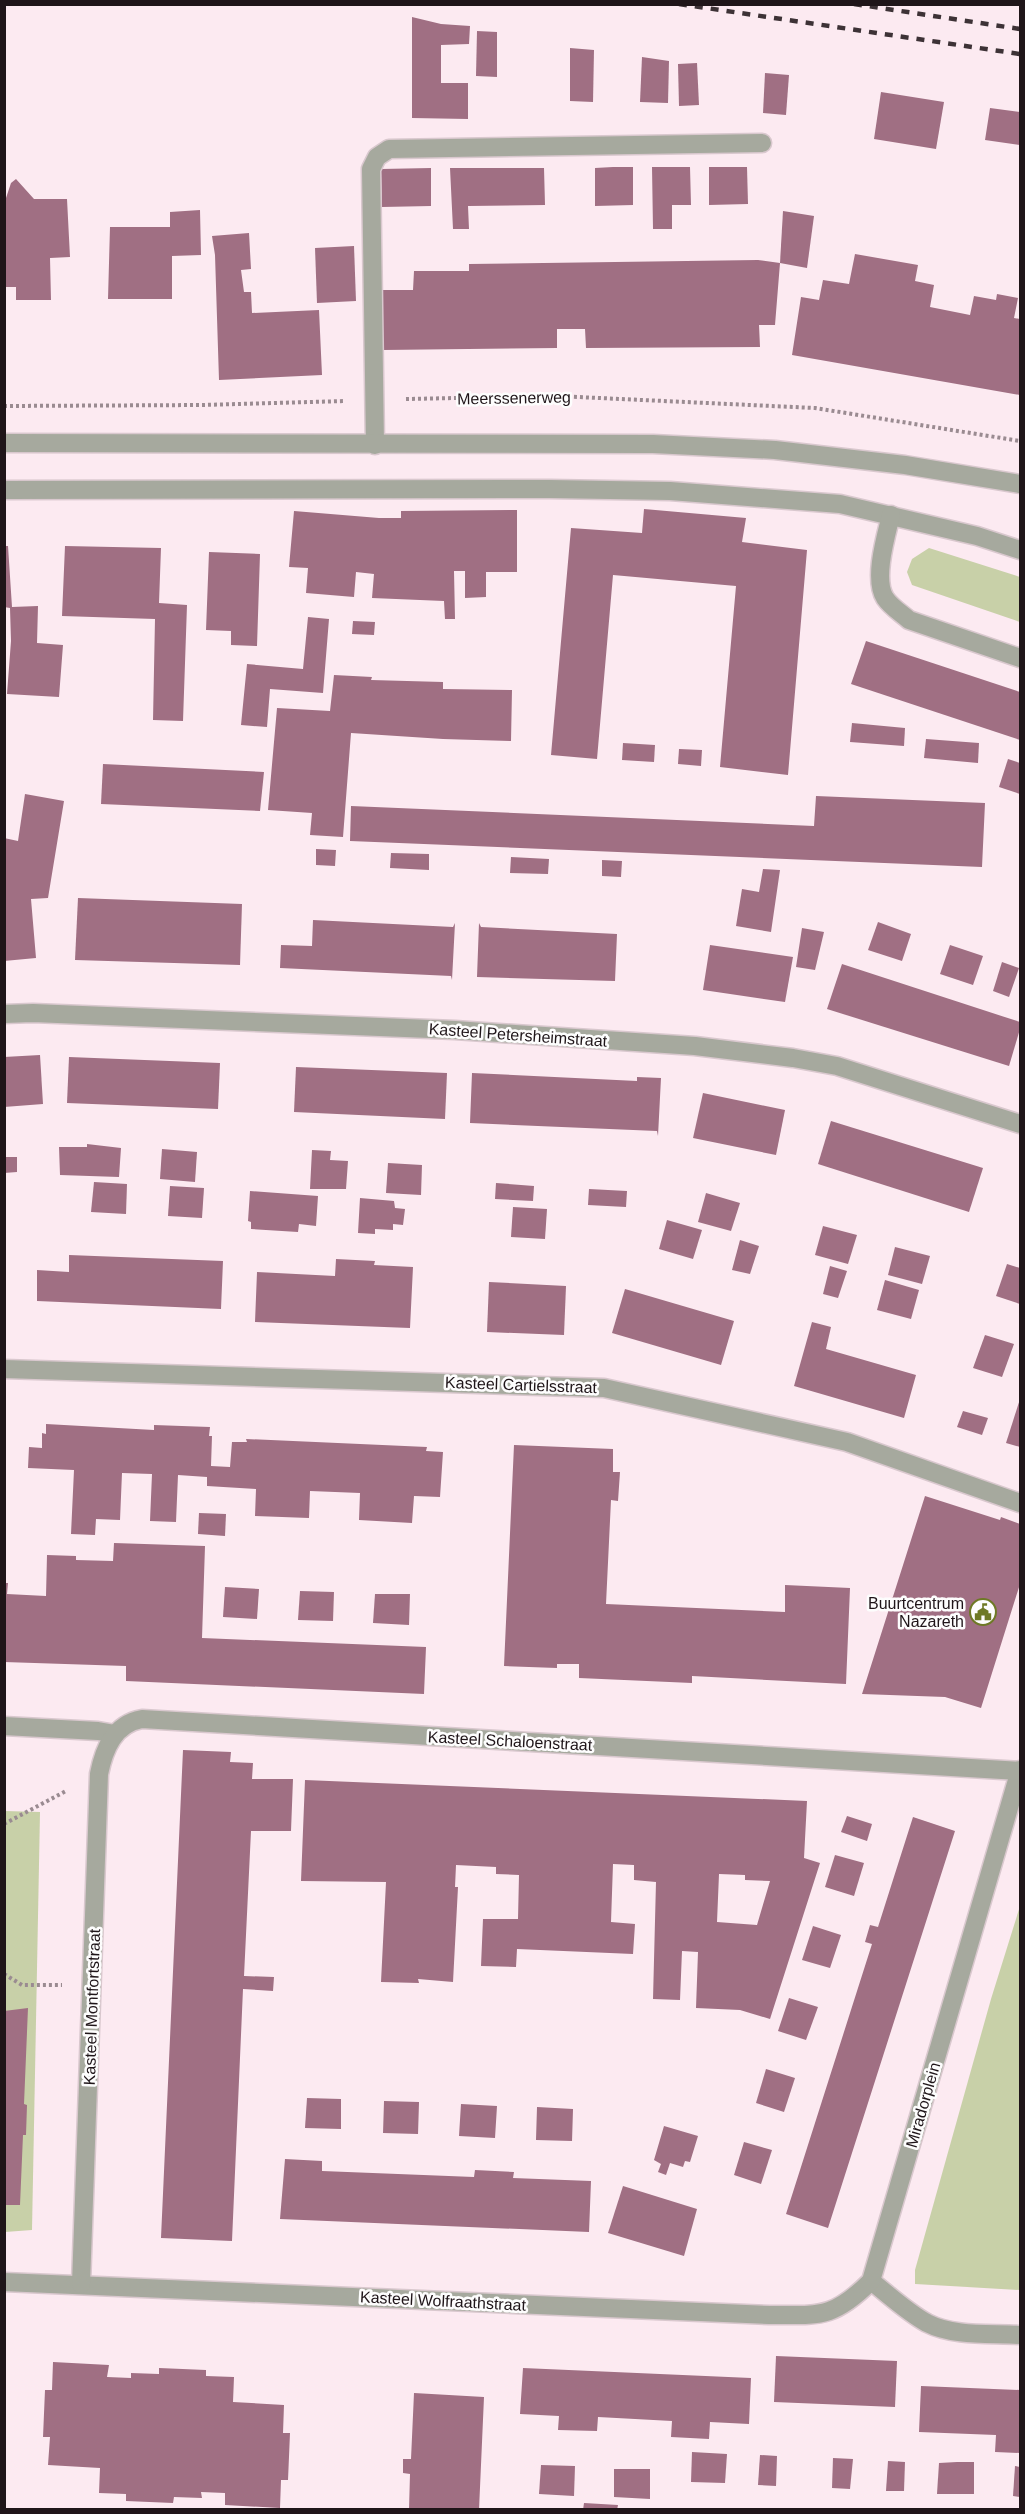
<svg xmlns="http://www.w3.org/2000/svg" width="1025" height="2514" viewBox="0 0 1025 2514" font-family="Arial,sans-serif">
<rect width="100%" height="100%" fill="#fceaf1"/>
<g fill="#c8d0a8">
<polygon points="929,548 1020,577 1020,622 912,585 907,572 912,559"/>
<polygon points="5,1811 40,1812 32,2230 5,2232"/>
<polygon points="1020,1906 1020,2290 915,2284 915,2270 991,1999"/>
</g>
<g fill="#a06f83" fill-rule="evenodd">
<polygon points="412,17 441,24 470,26 469,44 441,45 441,83 468,83 468,119 412,118"/>
<polygon points="477,31 497,32 497,77 476,76"/>
<polygon points="570,48 594,50 593,102 570,101"/>
<polygon points="642,57 669,61 668,103 640,102"/>
<polygon points="697,63 699,105 679,106 678,64"/>
<polygon points="765,73 789,75 786,115 763,113"/>
<polygon points="881,92 944,102 936,149 874,139"/>
<polygon points="990,108 1020,112 1020,145 985,140"/>
<polygon points="613,167 633,167 633,205 595,206 595,168"/>
<polygon points="652,167 690,167 691,205 672,205 672,229 653,229"/>
<polygon points="709,167 747,167 748,204 709,205"/>
<polygon points="431,168 431,206 382,207 381,169"/>
<polygon points="450,168 544,168 545,205 468,206 469,229 453,229"/>
<polygon points="16,179 34,199 67,199 70,257 50,258 51,300 16,300 16,287 4,287 5,201 11,183"/>
<polygon points="200,210 201,255 172,256 172,299 108,299 110,227 170,227 170,212"/>
<polygon points="783,211 814,216 807,268 780,263"/>
<polygon points="249,233 251,269 241,270 244,292 251,292 252,313 319,310 322,375 219,380 215,255 212,236"/>
<polygon points="354,246 356,301 317,303 315,248"/>
<polygon points="855,254 918,265 915,281 934,285 930,307 970,315 974,296 996,300 997,294 1018,298 1014,318 1020,319 1020,395 792,355 801,297 819,300 823,280 849,284"/>
<polygon points="758,260 780,263 775,325 759,325 760,347 586,348 585,329 557,329 557,348 383,350 383,290 413,290 414,271 469,271 469,264"/>
<polygon points="644,509 746,518 742,542 807,550 788,775 720,767 736,586 613,575 597,759 551,755 571,528 642,533"/>
<polygon points="517,510 517,572 486,572 486,597 465,598 465,571 454,571 455,619 445,619 444,601 372,598 374,574 356,572 354,597 306,593 308,568 289,567 294,511 379,518 401,518 401,511"/>
<polygon points="4,546 8,546 12,607 38,606 37,643 63,645 59,697 7,694 11,641 10,608 4,607"/>
<polygon points="65,546 161,548 159,603 187,605 183,721 153,720 155,619 62,616"/>
<polygon points="209,552 260,554 257,646 231,645 231,631 206,630"/>
<polygon points="308,617 329,619 323,693 270,689 267,727 241,725 247,664 303,669"/>
<polygon points="353,621 375,622 374,635 352,634"/>
<polygon points="866,641 1020,692 1020,740 851,684"/>
<polygon points="334,675 372,677 371,680 443,682 443,689 512,690 511,741 443,739 351,733 343,837 310,835 312,813 268,810 277,708 330,711"/>
<polygon points="852,723 905,728 904,746 850,742"/>
<polygon points="926,739 979,743 978,763 924,758"/>
<polygon points="623,743 655,745 654,762 622,760"/>
<polygon points="679,749 702,750 701,766 678,764"/>
<polygon points="1008,759 1020,763 1020,794 999,787"/>
<polygon points="103,764 264,772 260,811 101,804"/>
<polygon points="25,794 64,801 48,898 31,899 36,958 4,961 4,838 18,841"/>
<polygon points="816,796 985,803 982,867 350,841 351,806 814,826"/>
<polygon points="316,849 336,850 335,866 316,865"/>
<polygon points="391,853 429,854 429,870 390,868"/>
<polygon points="511,857 549,859 548,874 510,873"/>
<polygon points="602,860 622,861 621,877 602,876"/>
<polygon points="763,869 780,870 771,932 736,926 742,889 759,892"/>
<polygon points="78,898 242,904 240,965 75,960"/>
<polygon points="313,920 453,927 455,923 452,980 451,976 280,968 281,945 312,946"/>
<polygon points="878,922 911,934 902,961 868,950"/>
<polygon points="479,923 481,927 617,934 615,981 477,977"/>
<polygon points="802,928 824,932 815,970 796,967"/>
<polygon points="710,945 793,957 785,1002 703,990"/>
<polygon points="950,945 983,956 973,985 940,974"/>
<polygon points="1002,962 1019,968 1009,997 993,991"/>
<polygon points="842,964 1020,1022 1020,1029 1009,1066 827,1009"/>
<polygon points="40,1055 43,1104 4,1107 4,1057"/>
<polygon points="69,1057 220,1063 218,1109 67,1103"/>
<polygon points="296,1067 447,1073 445,1119 294,1112"/>
<polygon points="472,1073 637,1081 637,1077 661,1078 658,1136 657,1131 470,1123"/>
<polygon points="703,1093 785,1110 776,1155 693,1138"/>
<polygon points="831,1121 983,1168 969,1212 818,1164"/>
<polygon points="87,1144 121,1148 119,1177 60,1175 59,1147 87,1147"/>
<polygon points="162,1149 197,1152 195,1182 160,1179"/>
<polygon points="312,1150 331,1151 330,1160 348,1161 346,1189 310,1189"/>
<polygon points="4,1157 17,1157 17,1172 4,1173"/>
<polygon points="388,1163 422,1165 421,1195 386,1193"/>
<polygon points="94,1182 127,1184 126,1214 91,1212"/>
<polygon points="496,1183 534,1186 533,1201 495,1199"/>
<polygon points="170,1186 204,1188 202,1218 168,1216"/>
<polygon points="589,1189 627,1191 626,1207 588,1205"/>
<polygon points="250,1191 318,1196 316,1226 299,1224 298,1232 251,1229 251,1222 248,1221"/>
<polygon points="706,1193 740,1203 731,1231 698,1222"/>
<polygon points="360,1198 394,1201 395,1208 405,1209 403,1225 393,1224 393,1230 375,1229 375,1234 358,1233"/>
<polygon points="513,1207 547,1209 545,1239 511,1237"/>
<polygon points="667,1220 702,1230 693,1259 659,1249"/>
<polygon points="823,1226 857,1235 848,1264 815,1255"/>
<polygon points="740,1240 759,1246 750,1274 732,1270"/>
<polygon points="895,1247 930,1256 922,1284 888,1275"/>
<polygon points="69,1255 223,1261 221,1309 37,1301 37,1270 69,1272"/>
<polygon points="336,1259 375,1261 374,1265 413,1267 410,1328 255,1322 257,1272 335,1276"/>
<polygon points="1007,1264 1020,1268 1020,1304 996,1296"/>
<polygon points="830,1266 847,1271 838,1298 823,1294"/>
<polygon points="885,1280 919,1290 911,1319 877,1310"/>
<polygon points="489,1282 566,1286 564,1335 487,1332"/>
<polygon points="625,1289 734,1321 721,1365 612,1333"/>
<polygon points="812,1322 831,1327 826,1349 916,1375 904,1418 794,1386"/>
<polygon points="985,1335 1014,1344 1002,1377 973,1368"/>
<polygon points="1020,1399 1020,1447 1006,1443"/>
<polygon points="963,1411 988,1418 982,1435 957,1427"/>
<polygon points="46,1424 154,1430 154,1425 210,1427 209,1436 212,1436 211,1466 230,1467 232,1442 247,1442 246,1439 427,1447 426,1451 443,1452 440,1497 414,1496 412,1523 359,1520 360,1493 310,1491 309,1518 255,1516 256,1489 207,1486 207,1477 178,1475 176,1522 150,1521 152,1474 122,1473 120,1520 96,1519 95,1535 71,1534 74,1470 28,1468 29,1447 42,1448 42,1433 46,1434"/>
<polygon points="514,1445 613,1449 613,1472 620,1472 618,1501 611,1500 606,1604 785,1612 785,1585 850,1588 846,1684 692,1676 692,1683 579,1678 579,1664 557,1664 557,1668 504,1666"/>
<polygon points="925,1496 1000,1520 1001,1517 1020,1524 1020,1584 981,1708 945,1697 862,1694"/>
<polygon points="199,1513 226,1514 225,1536 198,1534"/>
<polygon points="114,1543 205,1546 202,1638 426,1647 424,1694 126,1681 126,1666 4,1662 4,1583 8,1583 7,1594 46,1596 47,1555 76,1556 76,1560 113,1561"/>
<polygon points="225,1587 259,1589 257,1619 223,1617"/>
<polygon points="300,1591 334,1592 333,1621 298,1620"/>
<polygon points="375,1594 410,1594 409,1625 373,1623"/>
<polygon points="183,1750 231,1752 230,1762 253,1763 252,1779 293,1779 291,1831 251,1831 244,1976 274,1977 273,1991 243,1989 232,2241 161,2238"/>
<path d="M305 1780 807 1801 804 1858 820 1863 770 2019 740 2010 696 2008 698 1952 682 1951 680 2000 653 1999 656 1882 634 1880V1865L613 1864 611 1922 635 1924 633 1954 517 1949 516 1967 481 1966 483 1919H518L519 1875 496 1874V1867L456 1865 455 1887H458L453 1982 418 1979 419 1983 381 1982 386 1882 301 1881ZM719 1874 745 1875V1880L770 1881 757 1925 717 1922Z"/>
<polygon points="847,1816 872,1824 867,1841 841,1832"/>
<polygon points="913,1817 955,1831 828,2228 786,2214 872,1944 865,1942 870,1925 878,1927"/>
<polygon points="835,1855 864,1863 854,1896 825,1887"/>
<polygon points="813,1926 841,1935 830,1968 802,1960"/>
<polygon points="789,1998 818,2007 806,2040 778,2031"/>
<polygon points="28,2008 24,2104 27,2105 26,2135 23,2135 20,2205 4,2205 4,2011"/>
<polygon points="766,2069 795,2078 784,2112 756,2103"/>
<polygon points="307,2098 341,2099 341,2129 305,2128"/>
<polygon points="384,2101 419,2102 418,2134 383,2133"/>
<polygon points="461,2104 497,2106 495,2138 459,2136"/>
<polygon points="537,2107 573,2109 572,2141 536,2140"/>
<polygon points="664,2126 698,2136 690,2162 685,2161 683,2167 670,2163 666,2175 658,2172 661,2164 654,2160"/>
<polygon points="744,2142 772,2150 761,2184 734,2175"/>
<polygon points="285,2159 322,2161 322,2171 474,2177 475,2170 514,2172 513,2178 591,2181 589,2232 280,2219"/>
<polygon points="623,2186 697,2209 684,2256 608,2233"/>
<polygon points="776,2356 897,2361 895,2407 774,2402"/>
<polygon points="53,2362 109,2365 107,2377 131,2378 131,2373 159,2374 159,2368 206,2370 206,2376 234,2377 233,2402 284,2405 283,2433 290,2433 288,2480 281,2480 280,2508 225,2505 225,2493 201,2492 202,2498 174,2497 173,2503 126,2501 126,2494 99,2493 100,2468 48,2465 50,2437 43,2437 45,2390 52,2390"/>
<polygon points="523,2368 751,2378 749,2424 710,2422 709,2439 671,2437 672,2421 598,2417 597,2431 558,2430 559,2416 520,2414"/>
<polygon points="921,2386 1020,2390 1020,2453 995,2452 996,2435 919,2432"/>
<polygon points="414,2393 484,2397 479,2510 409,2510 410,2474 403,2473 403,2459 411,2459"/>
<polygon points="692,2452 727,2454 725,2483 691,2482"/>
<polygon points="760,2455 777,2456 776,2486 758,2485"/>
<polygon points="833,2458 853,2459 850,2489 832,2488"/>
<polygon points="888,2461 905,2462 904,2491 886,2491"/>
<polygon points="957,2462 974,2462 974,2494 937,2494 939,2463"/>
<polygon points="541,2465 575,2466 574,2496 539,2494"/>
<polygon points="1015,2466 1020,2467 1020,2497 1013,2496"/>
<polygon points="614,2469 650,2469 650,2499 614,2497"/>
<polygon points="584,2503 618,2505 617,2510 583,2510"/>
</g>
<g fill="none" stroke-linecap="round" stroke-linejoin="round">
<defs>
<polyline id="service" points="375,445 371,169 377,157 389,149 762,143"/>
<g id="minor">
<polyline points="4,490 549,489 670,491 840,504 977,536 1020,550"/>
<path d="M891 515C886 536 873 579 885 598 891 607 901 613 909 620L1020 658"/>
<polyline points="4,1014 33,1013 455,1030 695,1046 793,1058 837,1066 1020,1124"/>
<polyline points="4,1369 604,1388 847,1442 1020,1503"/>
<polyline points="4,1726 98,1731 115,1734"/>
<path d="M871 2281C889 2295 907 2312 927 2323 954 2337 991 2333 1020 2335"/>
<path d="M4 2282 769 2315C820 2315 833 2319 871 2281L1020 1770"/>
<path d="M81 2284 99 1774C104 1749 114 1724 142 1719L1020 1771"/>
</g>
<polyline id="tertiary" points="4,443 653,444 775,450 905,465 1020,484"/>
</defs>
<use href="#service" stroke="#d9c8ce" stroke-width="21"/>
<use href="#minor" stroke="#d9c8ce" stroke-width="21"/>
<use href="#tertiary" stroke="#d9c8ce" stroke-width="21"/>
<g stroke="#9a8b91" stroke-width="4" stroke-dasharray="3 3" stroke-linecap="butt">
<polyline points="406,399 556,396 815,408 1020,441"/>
<polyline points="4,406 203,405 345,401"/>
<polyline points="4,1824 66,1791"/>
<polyline points="4,1974 22,1985 62,1985"/>
</g>
<use href="#service" stroke="#a6a99e" stroke-width="18"/>
<use href="#minor" stroke="#a6a99e" stroke-width="18"/>
<use href="#tertiary" stroke="#a6a99e" stroke-width="18"/>
<g stroke="#3d3236" stroke-width="4.5" stroke-dasharray="8 8" stroke-linecap="butt">
<polyline points="679,4 1020,54"/>
<polyline points="854,4 1020,29"/>
</g>
</g>
<defs>
<symbol id="civic-ring" viewBox="-11 -11 22 22"><circle r="9.5" fill="#fdfdfd" stroke="#6e7925" stroke-width="1.5"/><path d="M-.6-6.5H3V-4.5H.6V-3L4-1V1h2V6H-6V1h2V-1L-.6-3ZM-1.2 2.5V6h2.4V2.5Z" fill="#6e7925"/></symbol>
</defs>
<g fill-rule="evenodd">
<use href="#civic-ring" x="968" y="1597" width="30" height="30"/>
</g>
<g text-anchor="middle" dominant-baseline="central" stroke-width="5" stroke-linejoin="round" paint-order="stroke">
<g font-size="16" fill="#1f1519" stroke="#fdfdfd">
<text transform="translate(514 398) rotate(-1)">Meerssenerweg</text>
<text transform="translate(518 1035) rotate(4)">Kasteel Petersheimstraat</text>
<text transform="translate(521 1385) rotate(2)">Kasteel Cartielsstraat</text>
<text transform="translate(510 1741) rotate(3)">Kasteel Schaloenstraat</text>
<text transform="translate(92 2007) rotate(-88)">Kasteel Montfortstraat</text>
<text transform="translate(923 2105) rotate(-74)">Miradorplein</text>
<text transform="translate(443 2301) rotate(3)">Kasteel Wolfraathstraat</text>
</g>
<g font-size="16" fill="#1f1519" stroke="#fdfdfd" text-anchor="end">
<text x="964" y="1603">Buurtcentrum<tspan x="964" dy="18">Nazareth</tspan></text>
</g>
</g>
<rect width="1025" height="2514" fill="none" stroke="#1f1519" stroke-width="12"/>
</svg>
